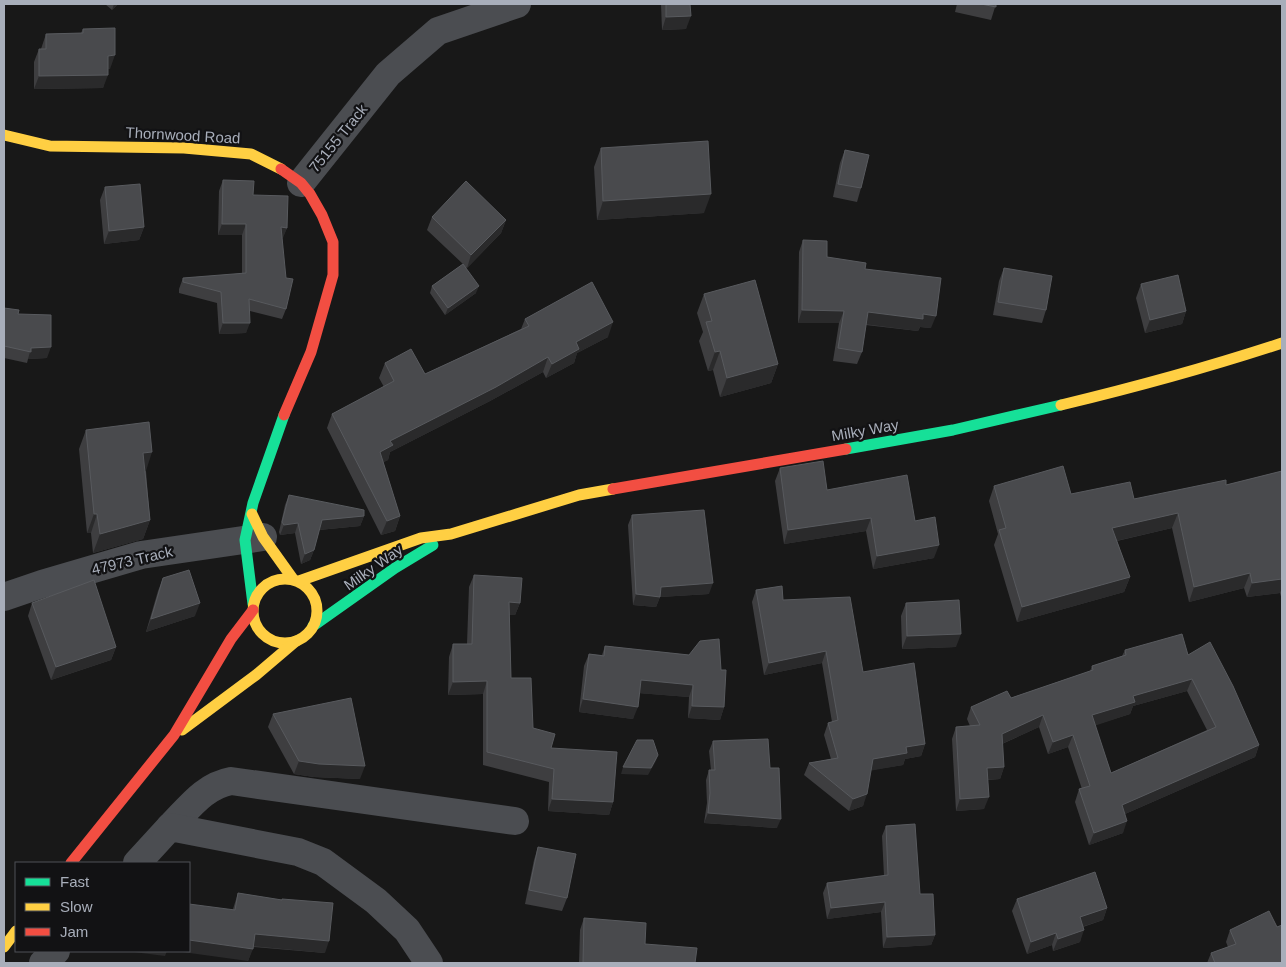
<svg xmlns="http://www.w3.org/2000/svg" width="1286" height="967" viewBox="0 0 1286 967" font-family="Helvetica,sans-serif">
<rect width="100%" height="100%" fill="#181818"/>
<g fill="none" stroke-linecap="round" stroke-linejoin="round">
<g stroke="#4b4d51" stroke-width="28">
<polyline points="301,183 388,74 438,31 517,4"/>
<polyline points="4,597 42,584 141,555 263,537"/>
<path d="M170 827C189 808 204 786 231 781L515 821"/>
<polyline points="137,863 170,827 298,852 323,862 376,901 407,930 429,963"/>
<polyline points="43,963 56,951"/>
</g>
<g stroke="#16e098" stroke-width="11">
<polyline points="846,449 953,430 1061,405"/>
<polyline points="253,604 245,540 253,503 284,415"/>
<polyline points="313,626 395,568 433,545"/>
</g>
<g stroke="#ffcf43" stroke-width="11">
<polyline points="4,135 50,146 184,148 251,154 281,169"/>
<path d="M1061 405C1136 387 1209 367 1282 343"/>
<polyline points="252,514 263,537 293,579"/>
<circle cx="285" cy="611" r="32"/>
<polyline points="299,581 421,538 451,534 579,495 613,489"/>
<polyline points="182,730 256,675 296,641"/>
<polyline points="4,947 16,931"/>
</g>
<g stroke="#f24e42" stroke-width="11">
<polyline points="281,169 301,183 310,194 322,215 333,242 333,275 311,352 284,415"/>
<polyline points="613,489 846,449"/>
<polyline points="71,863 174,735 231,639 253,610"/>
</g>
</g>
<g fill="#3e3e40" fill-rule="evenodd">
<polygon points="105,4 118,4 112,10"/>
<polygon points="661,4 690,4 686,29 662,30"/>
<polygon points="869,4 879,4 879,5"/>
<polygon points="957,4 996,4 991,20 955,12"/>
<polygon points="83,29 110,69 108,69 103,88 34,89 34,62 39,49 41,49 46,34 81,33"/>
<polygon points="601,148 704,213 597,220 594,167"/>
<polygon points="845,150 861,188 857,202 833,197 840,163"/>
<polygon points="223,180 253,195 287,228 282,238 286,309 282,319 250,311 246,333 219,334 217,303 179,293 179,289 183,278 242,274 242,235 218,235 219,191"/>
<polygon points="105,187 144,227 139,240 104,244 100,200"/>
<polygon points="432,217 506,220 501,233 467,268 465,267 476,293 445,315 430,293 432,286 463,264 427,230"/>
<polygon points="803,240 827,257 865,269 931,328 920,327 918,331 866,325 862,352 857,364 833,361 839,323 798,323 799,252"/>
<polygon points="1004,268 1046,310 1042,323 993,315 999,281"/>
<polygon points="1141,284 1186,311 1182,324 1145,333 1136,298"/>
<polygon points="704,294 778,364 771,383 720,397 713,370 708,371 699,341 703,332 697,313"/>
<polygon points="4,308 18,314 47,358 28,359 27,363 4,358"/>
<polygon points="525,319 608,337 577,353 574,363 546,378 543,372 490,401 390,452 388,460 383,462 400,516 395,531 381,535 327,428 332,414 384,387 379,378 385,363 425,374 521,329"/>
<polygon points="86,430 146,471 150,520 143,539 93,553 91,533 87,533 79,449"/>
<polygon points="780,468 827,490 915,521 934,558 873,569 866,531 784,544 775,481"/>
<polygon points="1282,471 1282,600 1280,593 1247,597 1244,588 1189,602 1172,528 1117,541 1130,577 1124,592 1017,622 994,545 998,534 989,501 994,486 1071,494 1134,499 1226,485"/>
<polygon points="289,495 364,516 360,526 319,530 314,550 310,560 301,564 295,533 280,535 279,532 285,505"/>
<polygon points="632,515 709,594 660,597 656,607 633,605 628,525"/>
<polygon points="474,575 520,603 515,615 509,615 511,678 533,728 551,748 613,802 609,815 548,811 549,782 483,765 483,694 448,695 449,657 453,644 467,644 469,587"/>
<polygon points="163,578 195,616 146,632 158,591"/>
<polygon points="756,590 783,600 863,672 925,744 921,756 905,759 903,765 871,770 863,806 849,811 804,775 809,763 831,759 824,735 828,723 832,722 822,663 764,675 752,602"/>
<polygon points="32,603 116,647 111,660 51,680 28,616"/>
<polygon points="906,603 956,647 902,649 901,616"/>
<polygon points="605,646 689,655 724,707 720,720 688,718 689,697 639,693 633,719 579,712 584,666 589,654 602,655"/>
<path d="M1125 650 1188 655 1259 745 1255 757 1125 814 1123 833 1089 845 1075 802 1079 789H1082L1068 747 1048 754 1039 727 1002 744 1004 767 1000 779 988 780 984 809 956 811 952 739 956 727 970 726 967 719 971 707 1011 698 1090 671 1092 666 1122 656ZM1187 691 1207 730 1111 773 1095 725 1130 714 1133 706Z"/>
<polygon points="273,714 360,779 314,777 294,774 268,727"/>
<polygon points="713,741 770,768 777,828 704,823 707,803 706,780 709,770 711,770 709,751"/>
<polygon points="886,826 920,894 935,935 931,945 883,948 881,912 827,919 823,893 827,883 884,876 882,836"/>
<polygon points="538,847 567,898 562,911 525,904 534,860"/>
<polygon points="238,893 325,953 253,947 248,961 233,909"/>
<polygon points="1017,899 1107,908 1103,920 1083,927 1080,942 1053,951 1052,945 1027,954 1012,911"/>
<polygon points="584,918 645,944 695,963 579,963 580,930"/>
<polygon points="1277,927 1282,963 1207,963 1211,953 1228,947 1226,942 1230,930"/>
</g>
<g fill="#2a2a2b">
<polygon points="114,4 118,4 112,10"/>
<polygon points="691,16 686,29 662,30 666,17"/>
<polygon points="115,55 110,69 103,69 108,56"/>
<polygon points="108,75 103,88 34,89 39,76"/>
<polygon points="711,194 704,213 597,220 603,201"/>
<polygon points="506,220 501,233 467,268 471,255"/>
<polygon points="222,224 246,224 242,235 218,235"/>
<polygon points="144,227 139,240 104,244 109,231"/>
<polygon points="281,227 287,228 283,238 277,238"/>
<polygon points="479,286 476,293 445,315 448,308"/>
<polygon points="802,310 844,311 839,323 798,323"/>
<polygon points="1186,311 1182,324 1145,333 1150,320"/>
<polygon points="868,312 923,314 936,316 931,328 920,327 918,331 864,324"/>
<polygon points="613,322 608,337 577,353 574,363 546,378 552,364 576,342"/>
<polygon points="223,323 250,323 246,333 219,334"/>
<polygon points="51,347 47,358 28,359 31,348"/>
<polygon points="720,351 713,370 708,371 715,352"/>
<polygon points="548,357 543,372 490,401 390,452 388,460 375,467 380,452 390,441"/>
<polygon points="778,364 771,383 720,397 727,378"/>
<polygon points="152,452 146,471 136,472 143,453"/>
<polygon points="1178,513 1172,528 1107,543 1112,528"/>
<polygon points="94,514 97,514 91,533 87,533"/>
<polygon points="364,516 360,526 318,530 322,520"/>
<polygon points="400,516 395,531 381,535 387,521"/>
<polygon points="871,518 866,531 784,544 788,530"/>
<polygon points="150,520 143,539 93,553 100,534"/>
<polygon points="298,523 295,533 280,535 284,525"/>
<polygon points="939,545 934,558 873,569 877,556"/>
<polygon points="314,550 310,560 301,564 305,554"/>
<polygon points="1250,573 1244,588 1189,602 1194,587"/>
<polygon points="1130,577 1124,592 1017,622 1022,607"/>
<polygon points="1282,579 1282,587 1280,593 1247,597 1252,583"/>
<polygon points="713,583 709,594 660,597 656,607 633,605 636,594 661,587"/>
<polygon points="509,602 520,603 515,615 505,615"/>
<polygon points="200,603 195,616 146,632 151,619"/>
<polygon points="961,634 956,647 902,649 907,636"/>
<polygon points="116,647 111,660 51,680 56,667"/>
<polygon points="826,651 822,663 764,675 769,663"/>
<polygon points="1192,679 1187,691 1133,706 1130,714 1088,728 1092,715 1133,696"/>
<polygon points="641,680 693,685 689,697 637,693"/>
<polygon points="487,681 483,694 448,695 453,682"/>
<polygon points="583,699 638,707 633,719 579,712"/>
<polygon points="692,706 724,707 720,720 688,718"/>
<polygon points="1043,715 1039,727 997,746 1002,734"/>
<polygon points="1073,735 1068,747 1048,754 1053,742"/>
<polygon points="925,744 921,756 905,759 903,765 869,771 873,759 906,747"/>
<polygon points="1259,745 1255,757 1118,817 1122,805"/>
<polygon points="658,755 656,761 648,775 621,774 623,767"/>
<polygon points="299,761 365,766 360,779 314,777 294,774"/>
<polygon points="1004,767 1000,779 983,780 987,768"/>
<polygon points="867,794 863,806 849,811 853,799"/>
<polygon points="989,797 984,809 956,811 960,799"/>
<polygon points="552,799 613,802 609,815 548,811"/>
<polygon points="708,813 781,819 777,828 704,823"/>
<polygon points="1127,821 1123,833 1089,845 1094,833"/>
<polygon points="885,902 881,912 827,919 831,908"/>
<polygon points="1107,908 1103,920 1075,929 1080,917"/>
<polygon points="1084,930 1080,942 1053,951 1058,939"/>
<polygon points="1056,933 1052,945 1027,954 1031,942"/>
<polygon points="255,934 329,941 325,953 251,946"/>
<polygon points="935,935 931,945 883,948 887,937"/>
<polygon points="189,940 253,949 248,961 175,951 189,951"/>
<polygon points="126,951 167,951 165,956"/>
</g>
<g fill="#494a4d" stroke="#585a5e" fill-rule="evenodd">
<polygon points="666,4 690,4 691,16 666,17"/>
<polygon points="981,4 996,4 996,7"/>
<polygon points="115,28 115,55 108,56 108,75 39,76 39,49 46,49 46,34 83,33 83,29"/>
<polygon points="708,141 711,194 603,201 601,148"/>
<polygon points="845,150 869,155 861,188 838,184"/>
<polygon points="223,180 254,181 253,195 288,196 287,228 281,227 286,278 293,279 286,309 249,299 250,323 223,323 221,292 183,282 183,278 246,273 246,224 222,224"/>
<polygon points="466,181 506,220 471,255 432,217"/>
<polygon points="140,184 144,227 109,231 105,187"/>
<polygon points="803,240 827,241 827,257 866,263 865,269 941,278 936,316 923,314 923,319 868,312 862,352 838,348 844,311 802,310"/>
<polygon points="463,264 479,286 448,308 432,286"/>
<polygon points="1004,268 1052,276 1046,310 998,302"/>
<polygon points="1178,275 1186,311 1150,320 1141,284"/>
<polygon points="755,280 778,364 727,378 720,351 715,352 706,322 712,321 704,294"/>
<polygon points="592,282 613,322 576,342 579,349 552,364 548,357 496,387 390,441 393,445 380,452 400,516 387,521 332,414 394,381 385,363 411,349 425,374 529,326 525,319"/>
<polygon points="4,308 19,310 18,314 51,315 51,347 31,348 31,352 4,346"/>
<polygon points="149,422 152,452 143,453 150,520 100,534 97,514 94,514 86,430"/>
<polygon points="823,461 827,490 907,475 915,521 935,517 939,545 877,556 871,518 788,530 780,468"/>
<polygon points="1063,466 1071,494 1130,482 1134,499 1226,480 1226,485 1282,471 1282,579 1252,583 1250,573 1194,587 1178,513 1112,528 1130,577 1022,607 999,530 1006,528 994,486"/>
<polygon points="289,495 364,510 364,516 322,520 314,550 305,554 298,523 284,525 282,522"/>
<polygon points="704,510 713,583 661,587 660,597 636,594 632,515"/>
<polygon points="189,570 200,603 151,619 163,578"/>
<polygon points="474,575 522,578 520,603 509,602 511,678 531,678 533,728 555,734 551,748 617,752 613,802 552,799 554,769 487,752 487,681 453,682 453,644 472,644"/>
<polygon points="94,580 116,647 56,667 32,603"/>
<polygon points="782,586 783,600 850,597 863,672 914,663 925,744 906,747 907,753 873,759 867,794 853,799 809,763 838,758 828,723 838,720 826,651 769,663 756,590"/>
<polygon points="959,600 961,634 907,636 906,603"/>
<path d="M1182 634 1188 655 1210 642 1233 686 1259 745 1122 805 1127 821 1094 833 1079 789 1090 786 1073 735 1053 742 1043 715 1002 734 1004 767 987 768 989 797 960 799 956 727 980 725 971 707 1007 691 1011 698 1093 670 1092 666 1126 655 1125 650ZM1192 679 1216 727 1111 773 1092 715 1135 702 1133 696Z"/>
<polygon points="719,639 721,670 726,670 724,707 692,706 693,685 641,680 638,707 583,699 589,654 604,656 605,646 689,655 700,641"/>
<polygon points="351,698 365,766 319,764 299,761 273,714"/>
<polygon points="768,739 770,768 779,768 781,819 708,813 710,793 709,770 715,770 713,741"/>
<polygon points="637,740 653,740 658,755 651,768 623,767"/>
<polygon points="915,824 920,894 933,894 935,935 887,937 885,902 831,908 827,883 888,875 886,826"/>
<polygon points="538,847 576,854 567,898 529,890"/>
<polygon points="1095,872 1107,908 1080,917 1084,930 1058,939 1056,933 1031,942 1017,899"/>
<polygon points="238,893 282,900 282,899 333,903 329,941 255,934 253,949 189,940 189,904 235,910"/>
<polygon points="1269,911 1277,927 1282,925 1282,963 1215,963 1211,953 1236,944 1230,930"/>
<polygon points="584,918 646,923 645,944 697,948 695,963 583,963"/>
</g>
<g text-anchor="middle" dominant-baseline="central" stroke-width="4.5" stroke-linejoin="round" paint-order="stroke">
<g font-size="15" fill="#a8aeba" stroke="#121214">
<text transform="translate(183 135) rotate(3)">Thornwood Road</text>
<text transform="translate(338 138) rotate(-51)">75155 Track</text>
<text transform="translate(865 430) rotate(-10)">Milky Way</text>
<text transform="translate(132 560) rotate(-13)">47973 Track</text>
<text transform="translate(373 567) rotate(-35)">Milky Way</text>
</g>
</g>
<rect width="1286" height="967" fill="none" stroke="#a8aeba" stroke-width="10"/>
<rect x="15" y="862" width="175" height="90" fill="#121214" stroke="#4e5056"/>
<rect x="25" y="878" width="25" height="8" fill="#16e098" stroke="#4e5056"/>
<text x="60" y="887" font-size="15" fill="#a8aeba">Fast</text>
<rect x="25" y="903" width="25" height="8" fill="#ffcf43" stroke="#4e5056"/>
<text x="60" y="912" font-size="15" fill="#a8aeba">Slow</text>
<rect x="25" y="928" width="25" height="8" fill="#f24e42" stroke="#4e5056"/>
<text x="60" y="937" font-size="15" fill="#a8aeba">Jam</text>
</svg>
